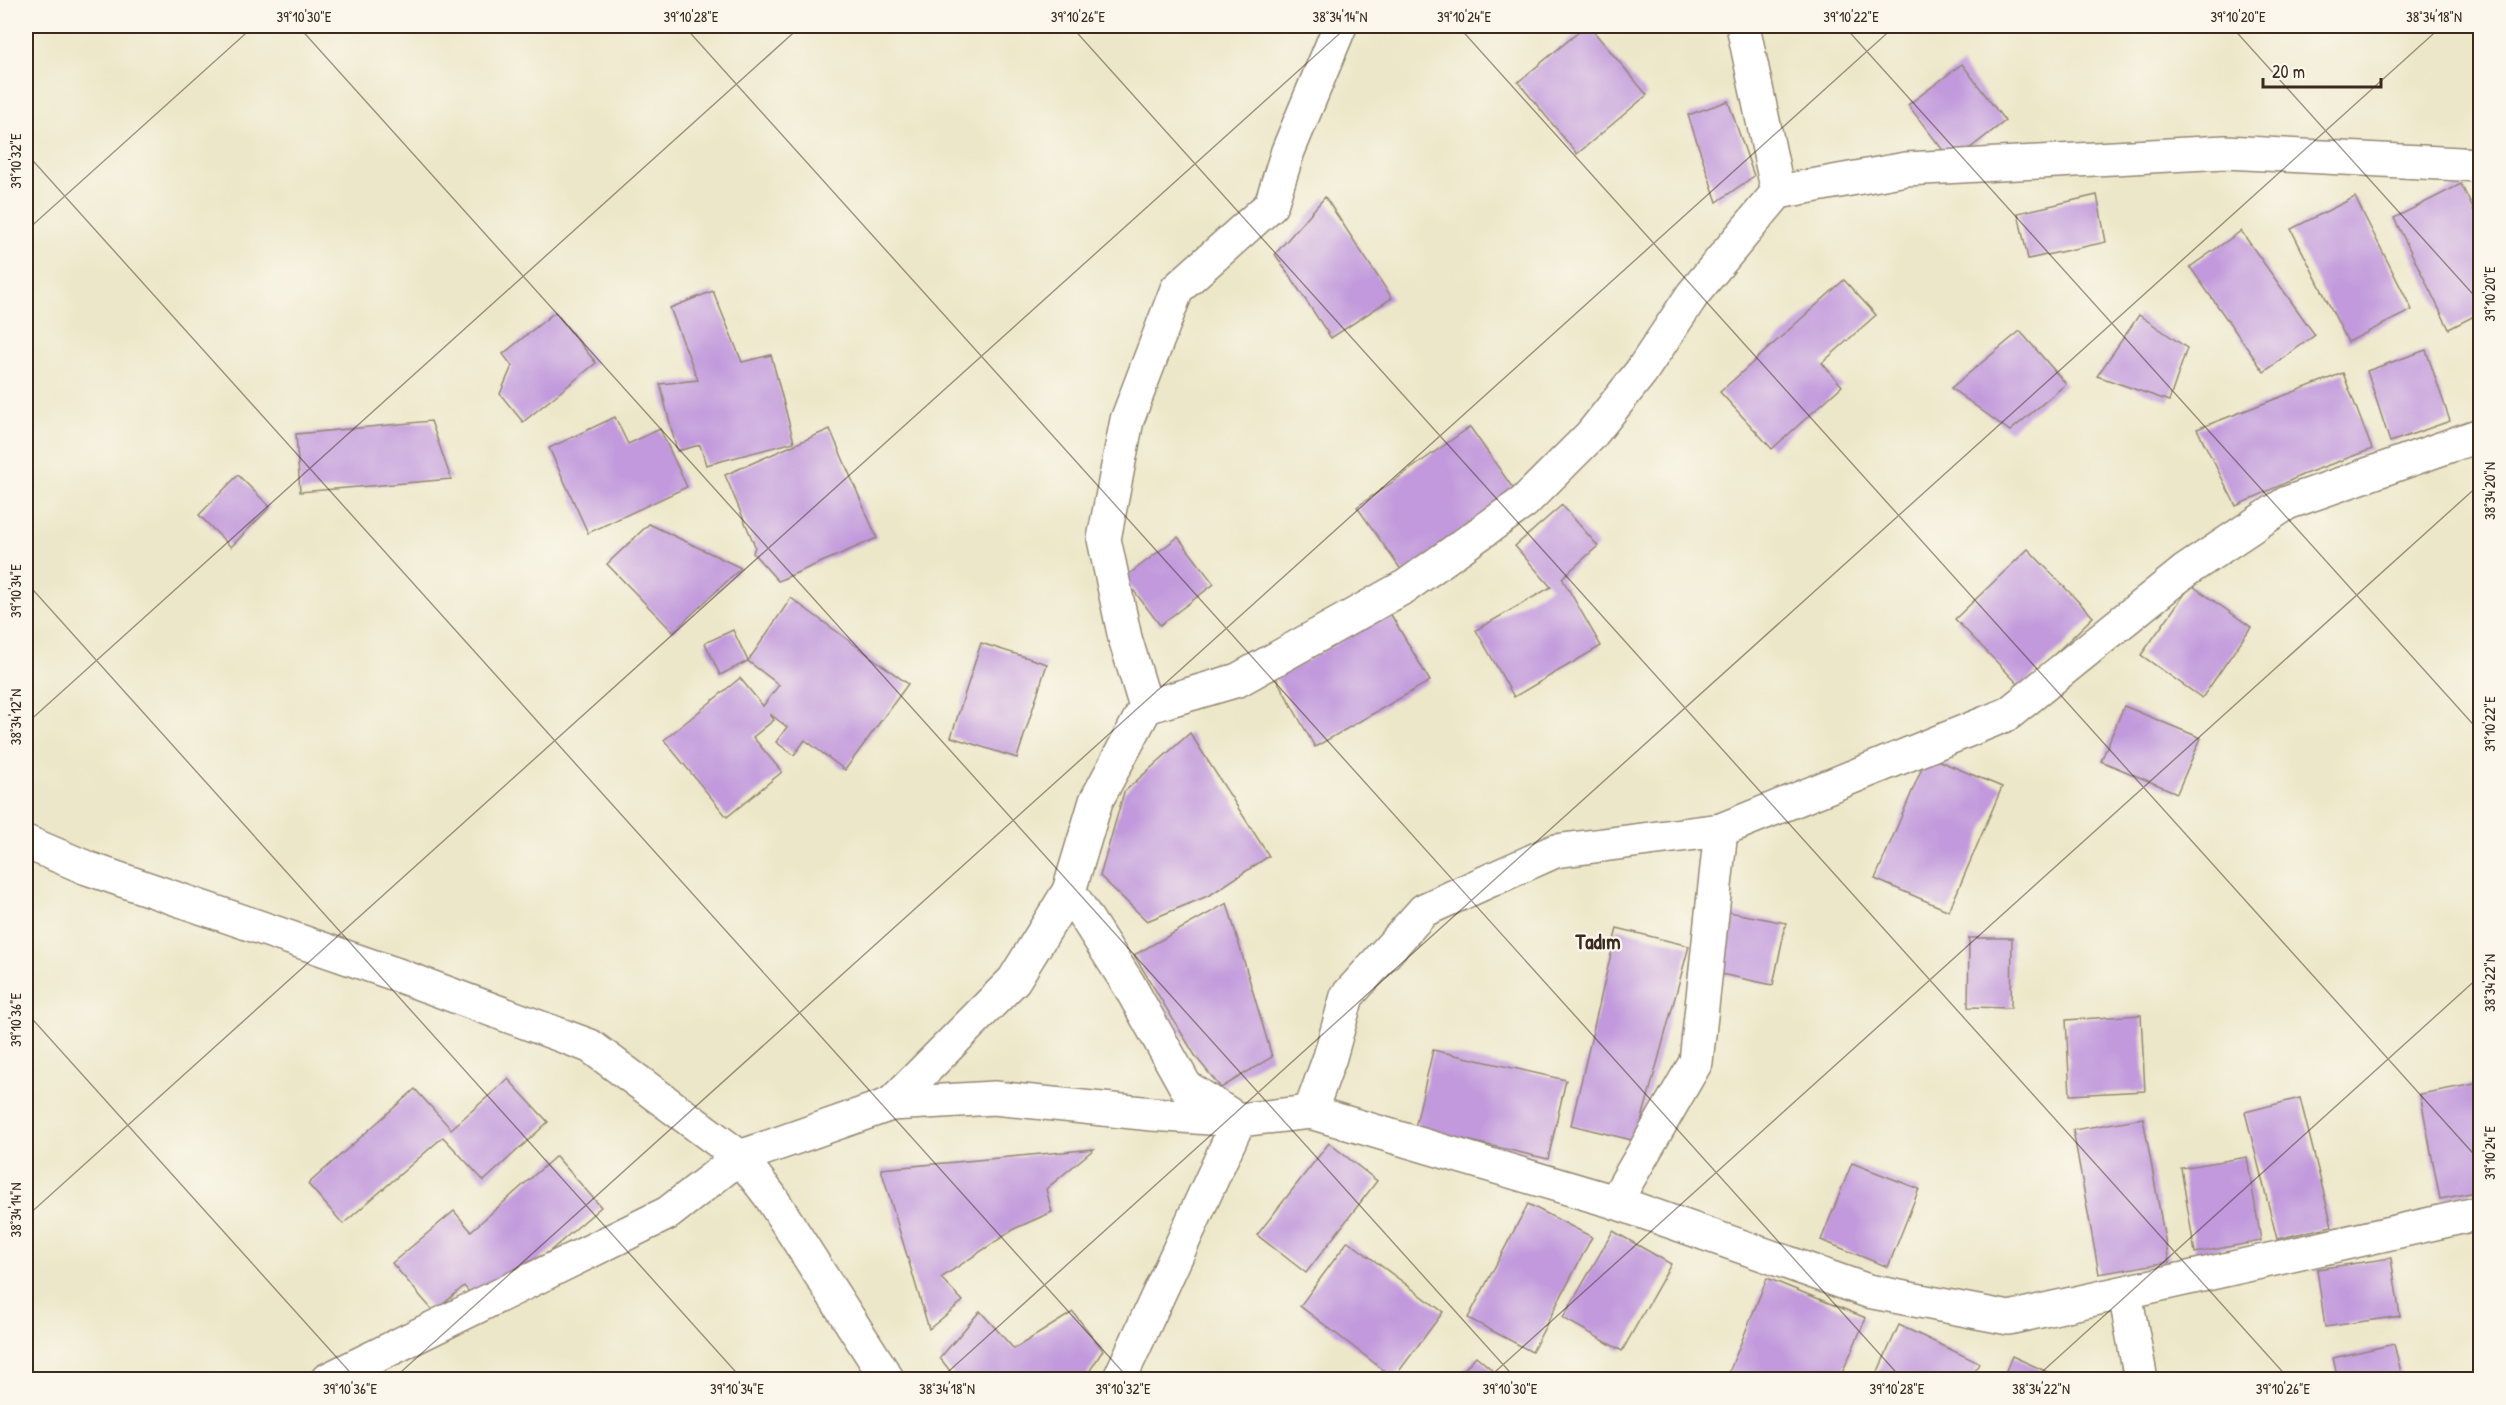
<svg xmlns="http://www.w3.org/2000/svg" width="2506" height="1405" viewBox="0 0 2506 1405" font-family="'Patrick Hand',sans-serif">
<rect width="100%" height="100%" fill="#fbf7ec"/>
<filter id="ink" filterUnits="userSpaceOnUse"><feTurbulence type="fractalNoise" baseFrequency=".0167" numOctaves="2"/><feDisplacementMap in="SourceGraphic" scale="12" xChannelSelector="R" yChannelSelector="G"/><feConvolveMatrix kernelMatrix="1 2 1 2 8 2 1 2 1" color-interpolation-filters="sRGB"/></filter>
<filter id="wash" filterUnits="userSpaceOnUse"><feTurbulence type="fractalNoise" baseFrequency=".008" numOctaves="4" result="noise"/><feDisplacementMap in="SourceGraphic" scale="24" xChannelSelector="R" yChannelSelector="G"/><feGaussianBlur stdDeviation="1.35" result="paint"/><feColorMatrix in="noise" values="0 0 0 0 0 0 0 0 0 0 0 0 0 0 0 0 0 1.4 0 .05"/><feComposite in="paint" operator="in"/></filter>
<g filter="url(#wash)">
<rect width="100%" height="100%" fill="#ede7c9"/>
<g id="blocks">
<g fill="#c199dc">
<polygon points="1586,26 1589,26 1647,95 1577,154 1518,82"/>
<polygon points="1962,64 2005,121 1952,162 1908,105"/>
<polygon points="1728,101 1754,176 1717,202 1688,115"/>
<polygon points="2461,184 2480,223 2480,313 2449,329 2394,218"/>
<polygon points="2097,195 2106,242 2028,259 2018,213"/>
<polygon points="1325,197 1392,298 1331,338 1275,254"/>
<polygon points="2355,197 2412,310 2348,342 2291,229"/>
<polygon points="2241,231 2315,335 2264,372 2190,267"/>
<polygon points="1844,280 1876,315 1822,363 1842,386 1772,449 1720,392"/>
<polygon points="713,291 742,362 771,355 794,442 706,465 700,445 677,451 660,384 698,380 670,308"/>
<polygon points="555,312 596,363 523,422 500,394 512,366 503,354"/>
<polygon points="2139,315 2187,348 2169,401 2097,376"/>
<polygon points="2020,331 2066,384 2010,431 1951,388"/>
<polygon points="2426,350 2450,421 2390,442 2367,371"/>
<polygon points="2343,373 2372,449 2302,475 2236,506 2197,429"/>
<polygon points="615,417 628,444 660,429 687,487 588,533 549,448"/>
<polygon points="431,421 451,479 300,492 296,434"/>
<polygon points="1470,427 1517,494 1404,574 1357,507"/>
<polygon points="830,429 877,538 778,581 753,553 755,546 725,475"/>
<polygon points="238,475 270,507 231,547 199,515"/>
<polygon points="1562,505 1598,546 1562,578 1601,646 1514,697 1476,630 1551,587 1515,546"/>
<polygon points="649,524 741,568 673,632 607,564"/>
<polygon points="1178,537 1214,584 1160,625 1124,578"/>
<polygon points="2028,549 2093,617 2021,687 1955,619"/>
<polygon points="2191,585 2251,627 2202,698 2141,655"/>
<polygon points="791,598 908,684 845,770 805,740 794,755 776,742 787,727 770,714 774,720 753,737 782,772 727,817 664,740 740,678 763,706 779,685 748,661"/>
<polygon points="1390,613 1430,681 1315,747 1276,678"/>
<polygon points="733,630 748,661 720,675 705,643"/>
<polygon points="981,643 1047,664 1017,758 951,737"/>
<polygon points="2124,706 2201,738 2177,793 2101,761"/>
<polygon points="1190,733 1269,856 1210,895 1147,921 1100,876 1124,792"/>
<polygon points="1927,756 2002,787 1949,911 1875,879"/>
<polygon points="1227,903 1272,1057 1221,1088 1196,1057 1134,955"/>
<polygon points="1729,912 1786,923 1773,985 1716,973"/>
<polygon points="1617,928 1689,946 1636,1141 1571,1125"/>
<polygon points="1969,938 2012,938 2011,1008 1968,1007"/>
<polygon points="2141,1015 2145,1091 2070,1095 2066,1020"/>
<polygon points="1433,1050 1566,1080 1548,1159 1415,1128"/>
<polygon points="508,1079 548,1122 484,1181 443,1137 343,1224 308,1184 415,1089 451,1129"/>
<polygon points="2480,1083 2480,1191 2440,1199 2420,1094"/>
<polygon points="2300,1098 2332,1226 2277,1239 2245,1112"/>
<polygon points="2143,1118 2169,1262 2099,1274 2073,1130"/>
<polygon points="1329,1143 1377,1181 1306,1273 1257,1235"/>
<polygon points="1094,1149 1046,1189 1052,1212 1016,1228 941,1278 963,1301 929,1329 881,1169"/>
<polygon points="556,1156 601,1207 513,1283 480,1305 464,1286 434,1312 392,1263 454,1211 471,1231"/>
<polygon points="2247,1157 2261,1241 2195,1253 2181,1168"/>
<polygon points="1852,1163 1919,1189 1888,1267 1821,1240"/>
<polygon points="1528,1204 1592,1237 1532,1352 1468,1318"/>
<polygon points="1613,1231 1671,1264 1622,1351 1563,1318"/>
<polygon points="1348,1241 1443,1312 1394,1378 1300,1306"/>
<polygon points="2391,1258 2400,1316 2325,1327 2317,1269"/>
<polygon points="1767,1278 1866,1318 1839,1380 1726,1380"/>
<polygon points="980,1311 1014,1349 1073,1312 1103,1350 1084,1380 957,1380 940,1358"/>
<polygon points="1899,1325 1979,1363 1971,1380 1874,1380"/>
<polygon points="2394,1344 2403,1380 2338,1380 2333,1358"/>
<polygon points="1476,1356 1504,1380 1455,1380"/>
<polygon points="2012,1356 2065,1380 2002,1380"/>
</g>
</g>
</g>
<g filter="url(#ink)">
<use href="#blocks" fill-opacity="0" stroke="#948874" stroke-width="1.5"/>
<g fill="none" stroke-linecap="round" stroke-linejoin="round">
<defs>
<g id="street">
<polyline points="1743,26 1778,192"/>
<polyline points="1146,707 1238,680 1406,586 1524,502 1591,435 1641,372 1693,294 1778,192 1906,169 2225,152 2480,165"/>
<polyline points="1310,1112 1330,1057 1347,996 1424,910 1555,851 1721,830 2008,714 2185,571 2287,503 2480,435"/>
<polyline points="1615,1202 1696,1062 1721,830"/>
<polyline points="327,1380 668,1213 740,1157 770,1196 888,1380"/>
<polyline points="1119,1380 1239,1120"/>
</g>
<g id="secondary">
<polyline points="26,842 87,868 395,974 590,1046 740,1157 891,1104 994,1098 1152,1114 1239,1120 1310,1112 1615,1202 1868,1291 2009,1318 2480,1213"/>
<polyline points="891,1104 1014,980 1069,891"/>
<polyline points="1235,1118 1186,1087 1129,985 1069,891 1096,801 1146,707 1125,638 1104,539 1127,420 1177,289 1271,205 1288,151 1340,26"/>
<polyline points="2125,1293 2141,1380"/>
</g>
</defs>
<use href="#street" stroke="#948874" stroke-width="36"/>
<use href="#secondary" stroke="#948874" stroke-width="36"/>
<use href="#street" stroke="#fff" stroke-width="33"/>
<use href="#secondary" stroke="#fff" stroke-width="33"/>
</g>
</g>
<path fill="none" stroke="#3b2a1e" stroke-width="1.5" stroke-opacity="0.45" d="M298 26 1517 1380M684 26 1903 1380M1071 26 2290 1380M1458 26 2480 1161M1844 26 2480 732M2231 26 2480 302M26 153 1130 1380M26 231 254 26M26 582 743 1380M26 724 801 26M26 1012 357 1380M26 1217 1348 26M392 1380 1895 26M939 1380 2442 26M1486 1380 2480 484M2033 1380 2480 976"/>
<g text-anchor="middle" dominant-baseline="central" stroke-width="4.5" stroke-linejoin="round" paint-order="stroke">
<g font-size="21" font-weight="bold" fill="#3b2a1e" stroke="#fbf7ec">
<text x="1598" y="941">Tadım</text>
</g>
</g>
<rect width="2506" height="1405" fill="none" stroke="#fbf7ec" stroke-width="66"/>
<path d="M2263 78v9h118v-9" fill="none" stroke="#3b2a1e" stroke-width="3"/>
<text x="2272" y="78" font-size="18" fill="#3b2a1e" stroke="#fbf7ec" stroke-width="4.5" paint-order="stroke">20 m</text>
<rect x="33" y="33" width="2440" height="1339" fill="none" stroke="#3b2a1e" stroke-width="2"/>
<g font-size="15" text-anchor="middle" fill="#3b2a1e">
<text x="304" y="22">39°10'30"E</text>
<text x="691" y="22">39°10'28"E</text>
<text x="1078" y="22">39°10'26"E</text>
<text x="1340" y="22">38°34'14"N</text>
<text x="1464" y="22">39°10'24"E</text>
<text x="1851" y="22">39°10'22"E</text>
<text x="2238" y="22">39°10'20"E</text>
<text x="2434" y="22">38°34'18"N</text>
<text transform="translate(16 161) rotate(-90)" y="5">39°10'32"E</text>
<text transform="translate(2490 294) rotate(-90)" y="5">39°10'20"E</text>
<text transform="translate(2490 491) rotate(-90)" y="5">38°34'20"N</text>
<text transform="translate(16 591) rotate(-90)" y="5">39°10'34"E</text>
<text transform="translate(16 717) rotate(-90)" y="5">38°34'12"N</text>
<text transform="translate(2490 724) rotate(-90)" y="5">39°10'22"E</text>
<text transform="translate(2490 983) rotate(-90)" y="5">38°34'22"N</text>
<text transform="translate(16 1020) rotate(-90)" y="5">39°10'36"E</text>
<text transform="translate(2490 1153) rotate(-90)" y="5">39°10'24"E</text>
<text transform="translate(16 1210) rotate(-90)" y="5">38°34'14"N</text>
<text x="350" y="1394">39°10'36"E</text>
<text x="737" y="1394">39°10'34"E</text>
<text x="947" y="1394">38°34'18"N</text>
<text x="1123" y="1394">39°10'32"E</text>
<text x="1510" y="1394">39°10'30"E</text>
<text x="1897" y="1394">39°10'28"E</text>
<text x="2041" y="1394">38°34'22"N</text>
<text x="2283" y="1394">39°10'26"E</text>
</g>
</svg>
